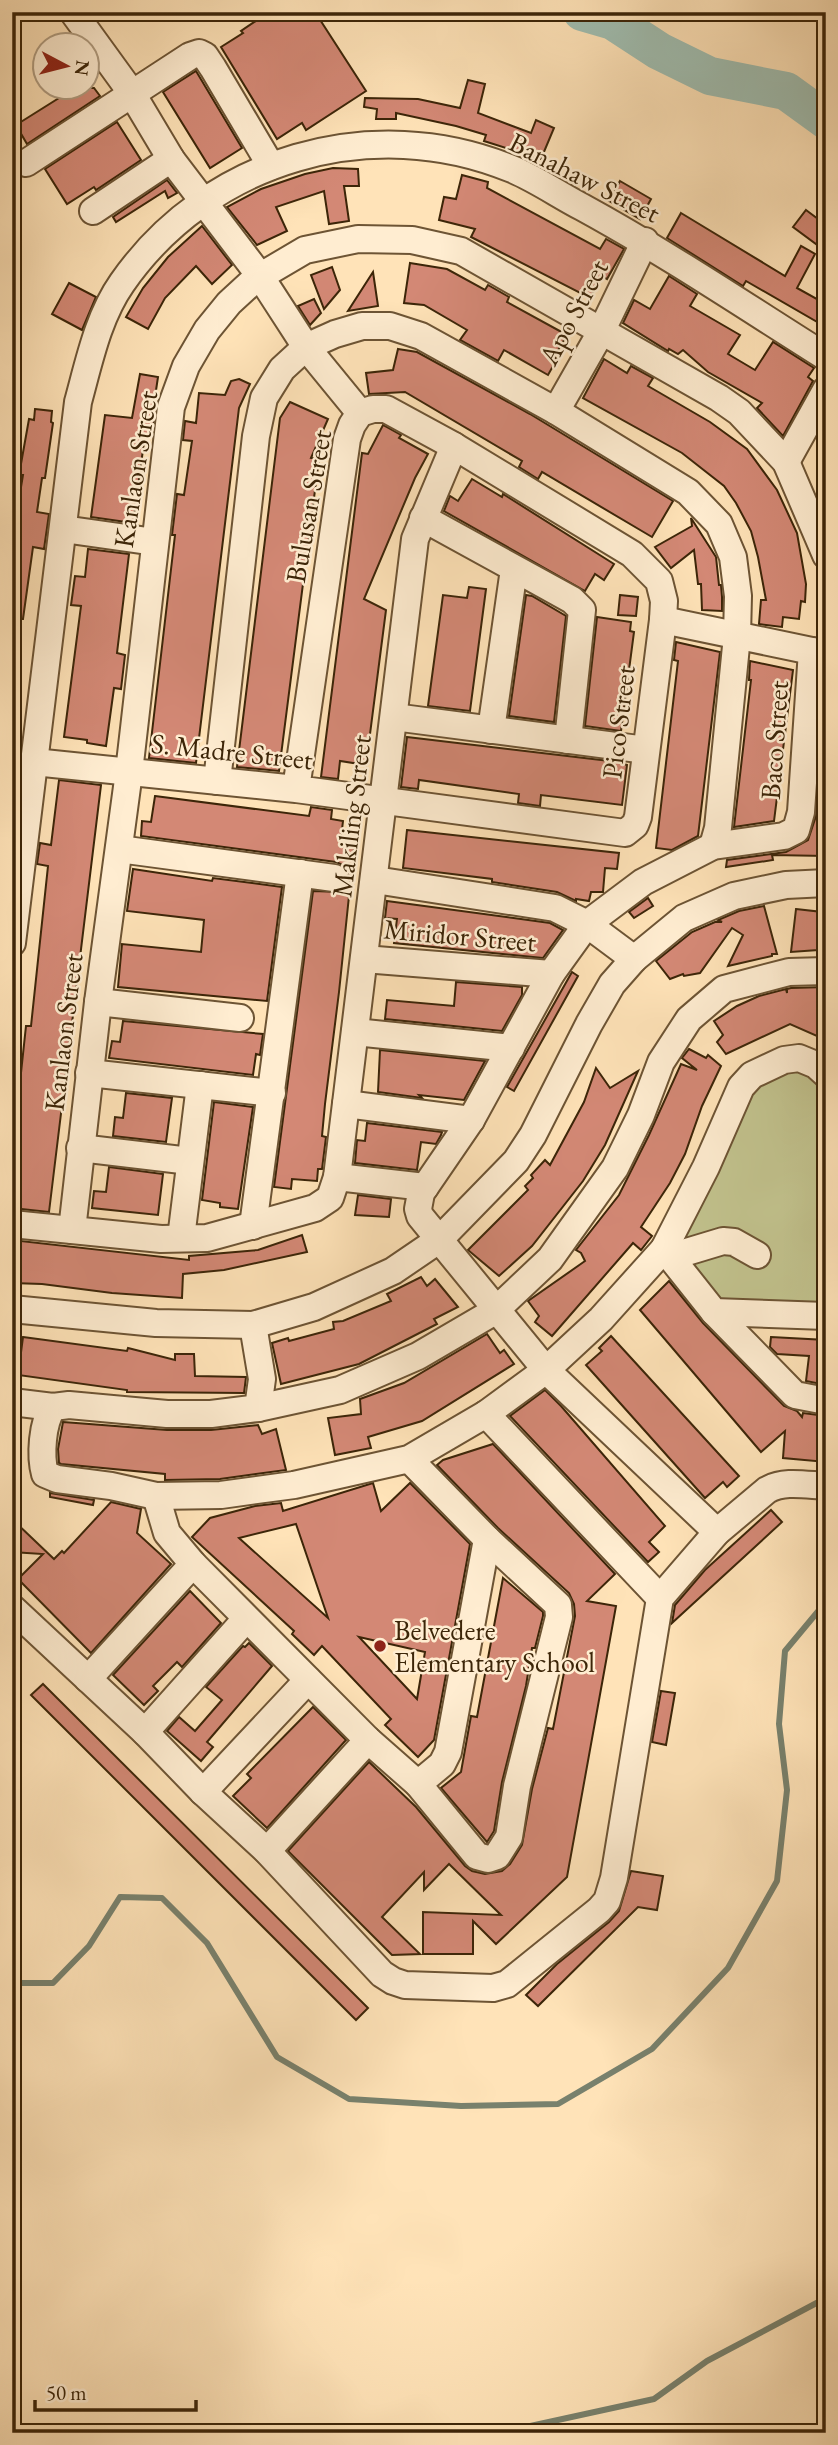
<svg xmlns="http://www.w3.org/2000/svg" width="838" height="2445" viewBox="0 0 838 2445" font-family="'EB Garamond',serif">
<rect width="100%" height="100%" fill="#ffe3b8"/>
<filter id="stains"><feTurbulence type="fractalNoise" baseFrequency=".00286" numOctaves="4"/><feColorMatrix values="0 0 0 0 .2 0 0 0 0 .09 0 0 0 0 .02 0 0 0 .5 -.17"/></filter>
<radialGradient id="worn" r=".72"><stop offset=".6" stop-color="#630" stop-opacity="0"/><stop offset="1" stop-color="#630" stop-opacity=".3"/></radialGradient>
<polygon fill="#c2c38e" stroke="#7f744b" stroke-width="2" points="784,1060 826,1074 826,1313 714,1312 664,1249 741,1087"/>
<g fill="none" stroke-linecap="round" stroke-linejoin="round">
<g stroke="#78816d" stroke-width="6">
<polyline points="12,1983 53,1983 89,1946 120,1897 162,1898 207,1943 277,2057 349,2099 461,2106 558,2104 652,2049 728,1968 777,1881 787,1790 779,1724 785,1651 820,1609 826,1606"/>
<polyline points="498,2433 654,2399 707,2361 826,2298"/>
</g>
<polyline stroke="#a0beb1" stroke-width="38" points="582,12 613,21 659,51 710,76 786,91 826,120"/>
</g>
<g fill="#d38875" stroke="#3c2508" stroke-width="2" fill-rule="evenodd">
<polygon points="269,12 315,12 366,91 306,130 302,123 277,139 221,47 243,33 241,31"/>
<polygon points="196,71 242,148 210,168 163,92"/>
<polygon points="468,80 485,84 478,113 531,133 536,120 554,128 541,159 484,141 486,135 456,126 396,113 396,119 376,119 377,109 364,107 365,98 418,99 460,108"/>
<polygon points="75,88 94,88 100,96 27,144 16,125"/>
<polygon points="117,122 141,160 96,190 94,187 67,204 45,169"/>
<polygon points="333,168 358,169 359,186 344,186 349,221 329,224 324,191 276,207 287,231 257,245 227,207 261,189 305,174"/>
<polygon points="462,175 488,182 487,188 600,249 606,239 624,249 607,279 602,276 590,298 471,237 475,229 439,220 444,197 456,199"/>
<polygon points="167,180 177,193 168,198 165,191 116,222 113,217"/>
<polygon points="620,181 651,199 640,219 609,201"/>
<polygon points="806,210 826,225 826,231 816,244 793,227"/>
<polygon points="681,213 785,276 801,246 815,254 797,288 826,304 826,327 746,281 743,286 667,238"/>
<polygon points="202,226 232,265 212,284 196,266 165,298 148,329 126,317 143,288 168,257"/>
<polygon points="410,263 447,269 485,290 488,285 509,297 507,302 567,335 554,357 557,359 548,375 504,350 498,361 460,340 467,330 424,305 404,303"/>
<polygon points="332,267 340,290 324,309 311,275"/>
<polygon points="373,272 378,306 348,311"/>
<polygon points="669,276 697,294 690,306 740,335 728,354 755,370 773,342 814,368 808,377 813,381 783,436 757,408 762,403 708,372 683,350 678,354 669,349 668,351 623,323 634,300 650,309"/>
<polygon points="69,283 96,297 82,330 52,314"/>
<polygon points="314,299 321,313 310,325 298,306"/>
<polygon points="398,349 417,352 530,414 673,501 652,537 542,472 538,479 519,467 522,461 405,392 369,394 366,373 393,370"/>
<polygon points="604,359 627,373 631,366 653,378 648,386 710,422 747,449 777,490 797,533 806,584 805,602 801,601 799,619 783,617 782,627 759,624 761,600 766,600 758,557 751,531 736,503 724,486 682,453 583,398"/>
<polygon points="140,374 158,377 152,417 154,418 152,436 145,435 133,523 91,517 105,415 132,418"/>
<polygon points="239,379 250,384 239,408 196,763 149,758 175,535 172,535 177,494 184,495 192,441 183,440 185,421 196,423 199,393 225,395 231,381"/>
<polygon points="290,402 328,419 311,458 319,459 279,771 237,767 280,418"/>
<polygon points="35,409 52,411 51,422 53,423 45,478 42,478 37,512 49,514 44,549 33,547 23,619 12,619 12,522 14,511 17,511 23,475 19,475 29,419 34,420"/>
<polygon points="383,425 401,435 399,438 428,454 415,478 364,599 386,610 366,765 340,761 338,779 321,777 362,453 368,454"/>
<polygon points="472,479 502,497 503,494 614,564 604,580 595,574 585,591 444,511 450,496 458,501"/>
<polygon points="691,518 716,557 719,585 721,585 722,597 722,611 702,610 701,584 698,584 694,550 671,568 655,547 692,526"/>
<polygon points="88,549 129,554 117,653 125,655 121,689 114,688 106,746 87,743 87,740 64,737 81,606 71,605 75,576 85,577"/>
<polygon points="469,587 486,589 470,711 428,706 443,595 467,598"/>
<polygon points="526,595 532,596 566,616 554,722 509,716"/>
<polygon points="620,595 638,597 636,616 618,615"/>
<polygon points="597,617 631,622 630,631 634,632 621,731 585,726"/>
<polygon points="676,642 720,652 698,836 672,850 656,848 678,661 674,660"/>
<polygon points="750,661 793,670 774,821 734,827 751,680 749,680"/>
<polygon points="407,737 618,762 627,765 622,805 541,795 540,806 518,803 519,794 419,780 418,789 401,787"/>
<polygon points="59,780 101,785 49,1212 12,1208 12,1157 26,1026 31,1026 48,866 37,864 40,843 51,845"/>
<polygon points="818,791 826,791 826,856 772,855 773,860 726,867 727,860 786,852 808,840 816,816"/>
<polygon points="155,796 309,816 311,807 332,810 331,819 343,821 340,846 354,848 339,992 325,1104 322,1136 326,1137 322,1169 318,1169 317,1181 292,1179 291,1189 274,1187 313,891 341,892 347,887 349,881 348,871 343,865 336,862 141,836 142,821 151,822"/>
<polygon points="407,830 619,853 617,869 605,868 603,892 591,892 589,901 576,899 576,901 557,892 492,882 492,879 403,868"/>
<polygon points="133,869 212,881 213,878 282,887 267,1001 118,987 122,944 201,952 204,920 127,911"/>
<polygon points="648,898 653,906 634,918 629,912"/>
<polygon points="387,901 550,923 563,930 543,958 394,943 397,919 385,918"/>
<polygon points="764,906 777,954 772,954 772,956 728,966 743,935 732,928 700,973 684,976 683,974 670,979 656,961 692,932 715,922 722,922 718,920 739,911"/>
<polygon points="796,909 822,912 818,950 791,952"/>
<polygon points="572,972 578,976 514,1091 507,1087"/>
<polygon points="456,982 522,987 522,995 502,1031 385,1019 387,1000 454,1006"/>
<polygon points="826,987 826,1040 790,1024 726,1054 717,1042 723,1035 714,1021 737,1006 759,996 786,989 787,993 787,989 791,988"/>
<polygon points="123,1021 263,1034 260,1055 256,1054 253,1075 109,1058 112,1041 120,1042"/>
<polygon points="689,1049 706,1058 708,1055 721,1066 702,1106 685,1154 670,1183 641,1227 652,1236 641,1250 633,1243 552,1336 535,1322 539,1316 528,1301 585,1261 581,1253 576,1250 619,1195 649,1135 681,1064 697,1070 682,1058"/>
<polygon points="380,1050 485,1061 464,1100 419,1095 422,1098 378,1092"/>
<polygon points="596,1068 610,1088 638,1071 605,1145 583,1181 532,1246 499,1276 468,1250 528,1190 525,1186 533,1178 531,1175 545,1160 550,1165 584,1102"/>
<polygon points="126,1093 172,1098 166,1142 113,1136 115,1117 123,1118"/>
<polygon points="214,1102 253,1107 238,1209 220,1207 220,1203 202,1200"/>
<polygon points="367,1123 442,1132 441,1135 436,1144 421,1142 417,1170 355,1163 357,1140 365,1141"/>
<polygon points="109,1167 163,1174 158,1215 92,1208 94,1191 106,1192"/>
<polygon points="358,1195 391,1199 389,1217 355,1215"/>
<polygon points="302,1235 307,1252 224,1270 183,1274 182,1298 112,1293 42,1284 12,1283 12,1240 189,1260 189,1256 258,1250"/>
<polygon points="421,1277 427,1286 435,1279 458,1307 434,1319 437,1324 359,1364 281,1384 272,1343 288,1338 289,1341 334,1329 333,1322 343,1321 391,1301 387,1294"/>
<polygon points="669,1281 703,1323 784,1406 797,1411 802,1417 803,1413 826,1416 826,1462 783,1458 785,1431 761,1452 640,1310"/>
<polygon points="487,1334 500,1353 504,1350 514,1364 422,1421 368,1437 371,1448 335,1455 328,1418 361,1414 360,1399 404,1383"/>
<polygon points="611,1336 739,1476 727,1487 723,1482 705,1498 586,1365 602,1351 599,1348"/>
<polygon points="23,1337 127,1351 128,1348 175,1360 175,1354 194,1354 195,1376 246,1377 244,1393 127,1392 127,1390 18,1375"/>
<polygon points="771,1337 826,1340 826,1385 806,1381 809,1356 777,1354 770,1347"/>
<polygon points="545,1390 561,1406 665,1526 649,1542 659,1552 648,1562 510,1416"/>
<polygon points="63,1422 167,1430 211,1430 258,1425 262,1434 276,1429 286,1470 220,1479 165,1480 165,1474 61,1464 59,1463 58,1449"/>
<polygon points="493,1444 615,1574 587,1601 616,1606 567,1877 496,1944 473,1921 473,1954 423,1954 423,1912 501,1915 449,1864 424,1890 424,1872 382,1917 420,1954 392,1955 288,1851 369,1762 416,1807 465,1866 472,1871 485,1874 502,1871 510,1864 522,1845 532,1789 548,1728 553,1729 575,1616 574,1604 569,1593 498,1528 437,1465 443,1460"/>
<path d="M373 1483 381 1511 410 1483 470 1544 434 1740 418 1757 385 1725 391 1719 322 1646 314 1655 292 1634 294 1631 192 1537 210 1518 255 1506 281 1503 283 1511ZM296 1524 328 1618 239 1538ZM359 1637 425 1652 417 1699Z"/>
<polygon points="50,1493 94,1500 93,1505 50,1497"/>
<polygon points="111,1502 141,1509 137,1533 171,1564 91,1653 18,1579 43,1554 12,1552 12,1519 54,1559 62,1551 64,1553"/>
<polygon points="771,1510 782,1522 672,1623 675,1605 705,1570"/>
<polygon points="503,1578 543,1612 543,1616 535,1648 532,1648 526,1686 502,1782 494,1831 487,1842 441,1788 461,1772 471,1716 477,1717"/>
<polygon points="190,1591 221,1623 182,1667 177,1662 153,1686 158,1691 144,1705 113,1675"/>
<polygon points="249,1643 272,1666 207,1742 213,1747 201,1761 167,1731 179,1717 195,1731 222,1700 206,1687 243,1646 245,1647"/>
<polygon points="43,1684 368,2008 356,2020 31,1695"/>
<polygon points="661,1691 675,1693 666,1745 652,1742"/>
<polygon points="313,1707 346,1740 267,1828 233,1796 251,1778 247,1774"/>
<polygon points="631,1871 663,1876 657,1910 638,1907 538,2006 526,1995 557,1964 609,1922 619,1911"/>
</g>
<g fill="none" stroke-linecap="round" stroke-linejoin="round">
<defs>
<g id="minor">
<polyline points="73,12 131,92 171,159 260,276 306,347 360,413"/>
<polyline points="26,163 190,56 199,53 205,56 213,68 271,166"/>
<polyline points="93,211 171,159"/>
<polyline points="556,411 601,332 645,241"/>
<polyline points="786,462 826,390"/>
<polyline points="423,518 572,600 582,610 568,740"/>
<polyline points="63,529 155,542"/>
<polyline points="663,620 826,654"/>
<polyline points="394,717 646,750"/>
<polyline points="491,730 514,569"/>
<polyline points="34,762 296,789 625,833 635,825 638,817 663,620 664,601 659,581 632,554 454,446 386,409 373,409 360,413 352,425 347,439 296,789"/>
<polyline points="217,781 256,436 264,398 282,369 306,347 335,334 362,326 390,326 421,336 556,411 688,492 719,524 733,557 738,596 737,636 718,828 713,846"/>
<polyline points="119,849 334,878"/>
<polyline points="375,880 555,908 587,924 634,959"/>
<path d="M12 943 78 402C89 362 98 317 122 283 208 159 372 111 512 169 536 179 559 195 582 207 666 253 745 306 826 357"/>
<polyline points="364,959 551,974"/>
<polyline points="98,1002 240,1018"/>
<polyline points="355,1032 511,1048"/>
<polyline points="89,1073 272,1093"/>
<polyline points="826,1074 816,1065 799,1058 784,1060 752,1075 741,1087 706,1167 664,1249 714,1312 826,1316"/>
<polyline points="346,1104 471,1120"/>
<polyline points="80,1148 190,1161"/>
<polyline points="337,1177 425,1187"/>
<polyline points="12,1224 161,1239 207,1238 315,1208 330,1198 337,1177 415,539 454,446"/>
<polyline points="253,1226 300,873"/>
<polyline points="72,1230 98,1002 129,772 171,407 186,366 207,330 229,303 254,280 305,250 358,239 412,240 461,251 719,398 739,412 786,462 826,555"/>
<polyline points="181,1238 200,1085"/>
<polyline points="670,1257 723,1241 734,1242 757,1255"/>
<polyline points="12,1309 156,1323 253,1325 314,1307 393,1271 440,1239 516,1161 533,1135 589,1024 612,984 634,959 684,918 734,896 786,885 826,883"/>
<polyline points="714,1312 795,1395 826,1401"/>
<polyline points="12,1402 53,1407 69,1405 167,1414 211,1414 258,1408 262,1379 253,1325"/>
<path d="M53 1407C42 1423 40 1456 45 1474L57 1479 111 1486 156 1496"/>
<polyline points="258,1408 340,1390 418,1356 495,1311 550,1259 615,1168 641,1115 661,1062 689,1019 724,989 789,972 826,971"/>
<polyline points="486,1414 660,1598"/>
<polyline points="409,1459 487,1539 448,1752 442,1764 418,1784 368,1740 193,1564 167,1533 156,1496 221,1495 294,1485 409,1459 486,1414 546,1370 601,1319 664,1249"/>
<polyline points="717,1532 546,1370 420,1216 418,1209 421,1193 471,1120 551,974 587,924 643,882 713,846 784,836 796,830 801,812 812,651"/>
<path d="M12 1608 145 1732 203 1792 267 1851 382 1974 393 1981 405 1985 493 1988 507 1984 599 1910 607 1901 614 1878 660 1598 717 1532 767 1490C784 1480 806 1485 826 1486"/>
<polyline points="88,1679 193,1564"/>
<polyline points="145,1732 246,1619"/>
<polyline points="418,1784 477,1856 488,1859 497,1856 509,1837 517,1786 559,1617 558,1605 487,1539"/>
<polyline points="203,1792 308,1680"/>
<polyline points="267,1851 368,1740"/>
</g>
</defs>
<use href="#minor" stroke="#6d5434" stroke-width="30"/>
<use href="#minor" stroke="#ffedd1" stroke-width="26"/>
</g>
<circle fill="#8f2418" stroke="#ffedd1" stroke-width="2.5" cx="380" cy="1646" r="7"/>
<g text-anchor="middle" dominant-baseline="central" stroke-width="5" stroke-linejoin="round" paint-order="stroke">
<g font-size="28" fill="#3c2508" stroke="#ffedd1">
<text transform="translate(585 177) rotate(27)">Banahaw Street</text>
<text transform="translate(573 312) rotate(-62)">Apo Street</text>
<text transform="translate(135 469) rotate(-81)">Kanlaon Street</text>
<text transform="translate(308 506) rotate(-80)">Bulusan Street</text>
<text transform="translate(618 722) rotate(-83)">Pico Street</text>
<text transform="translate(774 740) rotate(-86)">Baco Street</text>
<text transform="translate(232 751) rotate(6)">S. Madre Street</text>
<text transform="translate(351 816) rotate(-83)">Makiling Street</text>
<text transform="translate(460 935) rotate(5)">Miridor Street</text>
<text transform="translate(63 1032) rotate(-83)">Kanlaon Street</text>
</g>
<g font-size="28" fill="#3c2508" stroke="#ffedd1" text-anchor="start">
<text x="394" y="1630">Belvedere<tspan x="394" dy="32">Elementary School</tspan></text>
</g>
</g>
<rect width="838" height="2445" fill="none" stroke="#ffe3b8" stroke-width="42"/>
<rect x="14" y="14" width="810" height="2417" fill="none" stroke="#3c2508" stroke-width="3.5"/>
<rect x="21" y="21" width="796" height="2403" fill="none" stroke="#3c2508" stroke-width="2"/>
<g transform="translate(66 66) rotate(97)"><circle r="33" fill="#ffedd1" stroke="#b19d81" stroke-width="2"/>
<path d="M0-5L12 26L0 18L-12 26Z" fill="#8f2418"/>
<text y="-10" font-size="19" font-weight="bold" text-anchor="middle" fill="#3c2508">N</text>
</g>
<path d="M35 2400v10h161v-10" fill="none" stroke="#3c2508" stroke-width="3.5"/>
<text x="46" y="2400" font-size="21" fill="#3c2508" stroke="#ffedd1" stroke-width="5" paint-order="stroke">50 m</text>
<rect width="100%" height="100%" filter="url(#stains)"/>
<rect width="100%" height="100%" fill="url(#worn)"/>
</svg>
